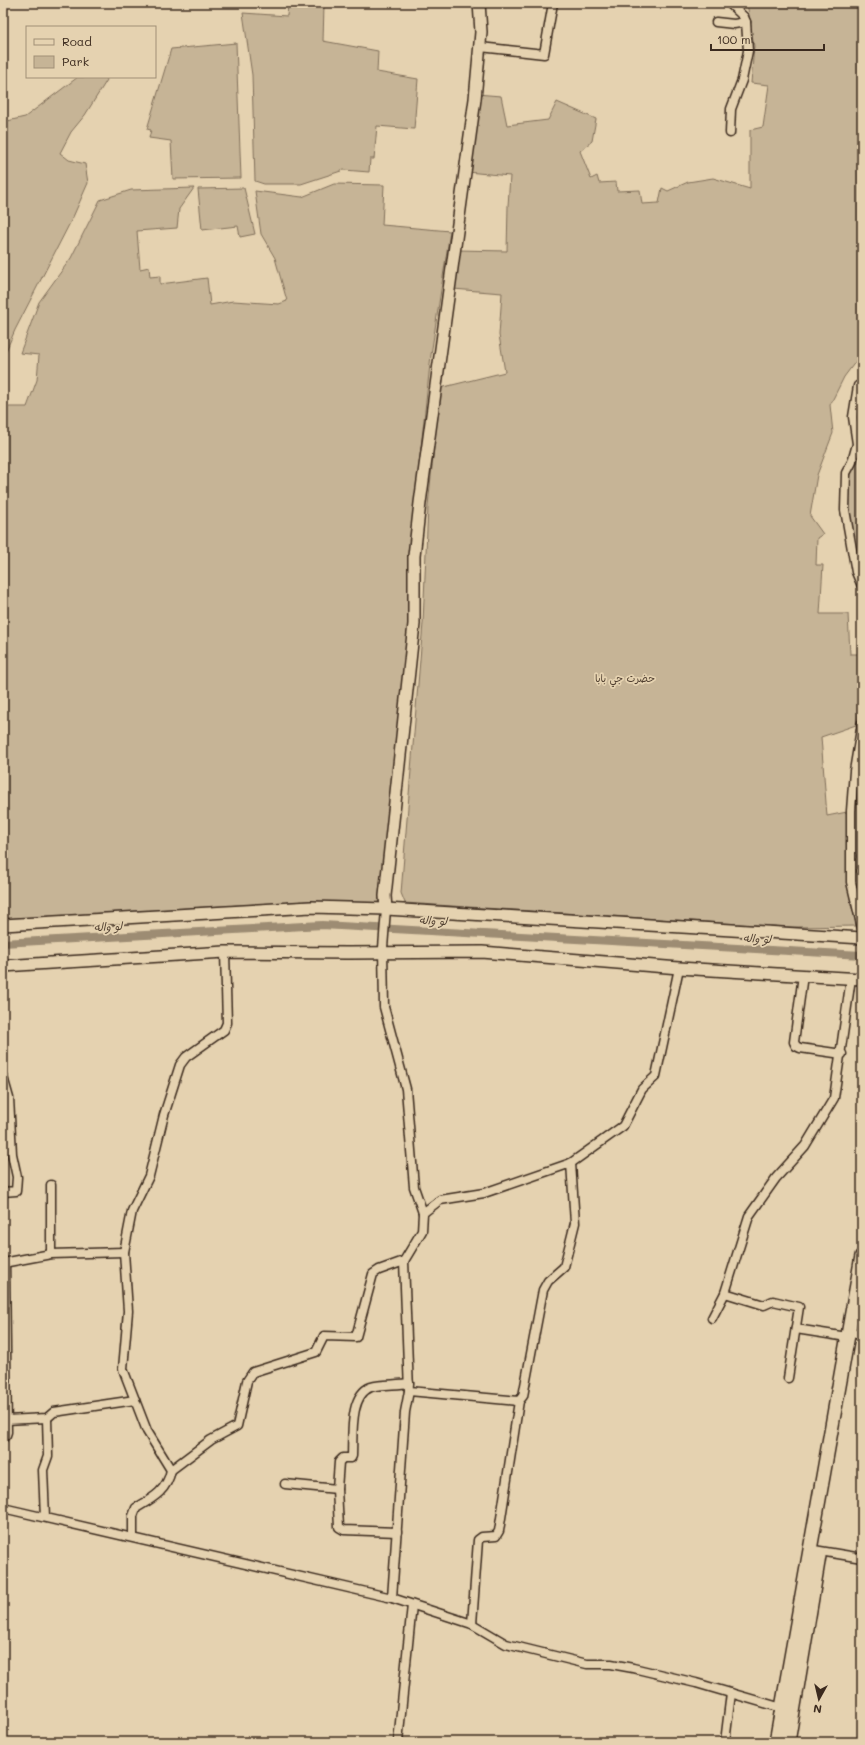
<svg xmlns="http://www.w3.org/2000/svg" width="865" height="1745" viewBox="0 0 865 1745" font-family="Mali,'Playpen Sans Arabic',sans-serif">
<rect width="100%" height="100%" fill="#e5d2b0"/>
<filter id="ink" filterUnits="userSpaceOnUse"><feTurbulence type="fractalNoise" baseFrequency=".025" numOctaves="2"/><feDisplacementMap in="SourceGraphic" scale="8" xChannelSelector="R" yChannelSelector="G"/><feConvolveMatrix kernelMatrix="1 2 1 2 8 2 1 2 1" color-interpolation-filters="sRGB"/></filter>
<g filter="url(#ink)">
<g fill="#c6b496" stroke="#806f5a">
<polygon points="747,3 862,3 862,353 844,377 830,405 833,433 817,475 810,516 823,534 817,538 816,565 823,565 820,614 848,614 850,654 862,654 862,695 856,725 821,737 827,816 847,812 847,884 856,926 793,927 722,923 405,903 401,893 423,623 428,506 440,388 505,372 499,335 502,293 453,289 457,250 507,251 508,206 510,176 467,172 476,94 501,96 507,125 548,120 557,102 596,119 592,141 580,151 591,179 597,176 599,183 616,182 617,191 640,190 642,204 659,203 662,188 668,191 688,182 713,178 750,189 750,130 763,127 769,85 751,83 754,46"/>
<polygon points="288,4 324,6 323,41 378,51 377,72 418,79 414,129 377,126 374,159 370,159 369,172 344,170 301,184 264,184 255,181 252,75 243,13 287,16"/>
<polygon points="236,43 241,178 173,179 171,141 149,138 151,130 147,129 171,49"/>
<polygon points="78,77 106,77 107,80 85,115 71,132 60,153 69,160 85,164 88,183 73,217 15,330 3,358 3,122 25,117"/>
<polygon points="334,184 384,185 382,225 450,231 431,355 409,558 408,625 392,791 378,903 308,901 3,919 3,407 27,407 37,380 39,355 20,353 39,302 71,258 100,200 131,190 194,188 179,209 177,228 137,231 140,269 149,267 150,277 160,276 160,284 207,278 210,305 233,301 279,304 287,301 275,258 261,234 255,191 302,197"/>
<polygon points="244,188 255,234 240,237 238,226 202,230 198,189"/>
<polygon points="862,398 862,577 859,571 850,511 849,487 851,474 860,446 860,426 858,418"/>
</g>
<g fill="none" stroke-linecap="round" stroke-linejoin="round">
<polyline stroke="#9d8c73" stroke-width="8" points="3,943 322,925 862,955"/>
<defs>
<g id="minor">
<polyline points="729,3 744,17 746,22 748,51 742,80 731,109 730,133"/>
<polyline points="716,22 734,24 746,22"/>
<polyline points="480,47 544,54 553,3"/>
<polyline points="858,386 853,417 857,444 852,462 846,473 845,510 856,572 862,586"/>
<polyline points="862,723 854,771 851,811 851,882 862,928"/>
<polyline points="386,909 383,948 384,1007 406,1089 414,1187 423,1213 422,1231 404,1261 409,1391 405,1412 392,1598"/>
<polyline points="803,975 794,1042 796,1046 800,1048 842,1054"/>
<polyline points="3,1077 9,1098 12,1154 17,1177 16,1191 3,1192"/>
<polyline points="423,1213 440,1200 484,1193 571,1163 623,1126 642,1089 656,1076 679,968"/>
<polyline points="51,1254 124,1252"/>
<polyline points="3,1263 51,1254 51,1185"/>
<polyline points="725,1293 764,1305 773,1301 799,1307 788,1378"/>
<polyline points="712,1318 725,1293 749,1216 776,1178 805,1146 834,1098 851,978"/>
<polyline points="796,1329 847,1337"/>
<polyline points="856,1334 862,1335"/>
<polyline points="409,1391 519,1401"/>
<polyline points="6,1420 47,1418 54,1412 135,1400"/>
<polyline points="3,1438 6,1435 7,1432 5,1263"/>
<polyline points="171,1470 211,1440 237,1426 247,1381 253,1372 316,1352 324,1336 356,1337 373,1274 379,1270 404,1261"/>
<polyline points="285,1484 337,1489"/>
<polyline points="3,1508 392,1598 472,1624 506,1644 587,1664 611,1664 633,1668 696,1683 782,1708"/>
<polyline points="45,1517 43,1470 48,1456 47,1418"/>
<path d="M397 1532 344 1530 339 1527 337 1489 339 1462 343 1458H351L352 1456C353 1436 349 1395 371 1387 381 1384 398 1385 409 1383"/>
<path d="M133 1537V1516L136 1508C153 1498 167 1491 171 1470L147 1431 123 1369 128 1311 124 1252 132 1211 149 1176 164 1115 180 1065 186 1057 224 1030 227 1023 225 952"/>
<polyline points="814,1550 862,1558"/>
<polyline points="472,1624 478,1540 482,1537 496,1536 499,1531 519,1401 523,1396 543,1290 548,1281 564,1267 575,1223 571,1163"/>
<polyline points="398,1742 412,1605"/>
<polyline points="725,1742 731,1693"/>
</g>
<g id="tertiary">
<polyline points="386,909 385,896 414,624 414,556 420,503 475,99 481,32 479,3"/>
<polyline points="3,925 311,907 386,909 862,938"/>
<polyline points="3,966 225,952 348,953 482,952 679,968 862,979"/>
</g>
<g id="primary">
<polyline points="776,1742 862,1256"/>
<polyline points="788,1742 819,1556"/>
</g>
</defs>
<use href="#minor" stroke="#3b2a1e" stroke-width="11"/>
<use href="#tertiary" stroke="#3b2a1e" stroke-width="14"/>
<use href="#primary" stroke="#3b2a1e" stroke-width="16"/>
<use href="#minor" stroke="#e5d2b0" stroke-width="8"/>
<use href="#tertiary" stroke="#e5d2b0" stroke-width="11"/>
<use href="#primary" stroke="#e5d2b0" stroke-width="13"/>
</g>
</g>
<g text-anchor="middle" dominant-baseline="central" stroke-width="3.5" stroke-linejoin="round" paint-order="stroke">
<g font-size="10" fill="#503f30" stroke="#e5d2b0">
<text x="625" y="678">حضرت جي بابا</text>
</g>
<g font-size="11" font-style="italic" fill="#4f3e2f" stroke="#e5d2b0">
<text transform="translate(433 920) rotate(3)">لو واله</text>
<text transform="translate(108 926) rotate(-3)">لو واله</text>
<text transform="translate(757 938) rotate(3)">لو واله</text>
</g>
</g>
<rect width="865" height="1745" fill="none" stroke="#e5d2b0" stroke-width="16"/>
<rect x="8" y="8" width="849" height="1729" fill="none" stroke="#3b2a1e" stroke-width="1.5" filter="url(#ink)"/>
<rect x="26" y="26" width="130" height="52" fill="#e5d2b0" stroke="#a18f76"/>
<rect x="34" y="39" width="20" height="6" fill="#e5d2b0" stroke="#a18f76"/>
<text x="62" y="46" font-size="12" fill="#3b2a1e">Road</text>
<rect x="34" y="56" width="20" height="12" fill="#c6b496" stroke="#a18f76"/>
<text x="62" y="66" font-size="12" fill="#3b2a1e">Park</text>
<g transform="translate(819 1699) rotate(188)" stroke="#e5d2b0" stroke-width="3" paint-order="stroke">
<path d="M0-3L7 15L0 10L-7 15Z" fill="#3b2a1e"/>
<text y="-6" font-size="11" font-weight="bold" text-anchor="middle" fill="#3b2a1e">N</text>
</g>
<path d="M711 44v6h113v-6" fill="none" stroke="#3b2a1e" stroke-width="2"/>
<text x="717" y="44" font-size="12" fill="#3b2a1e" stroke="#e5d2b0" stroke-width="3" paint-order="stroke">100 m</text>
</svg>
